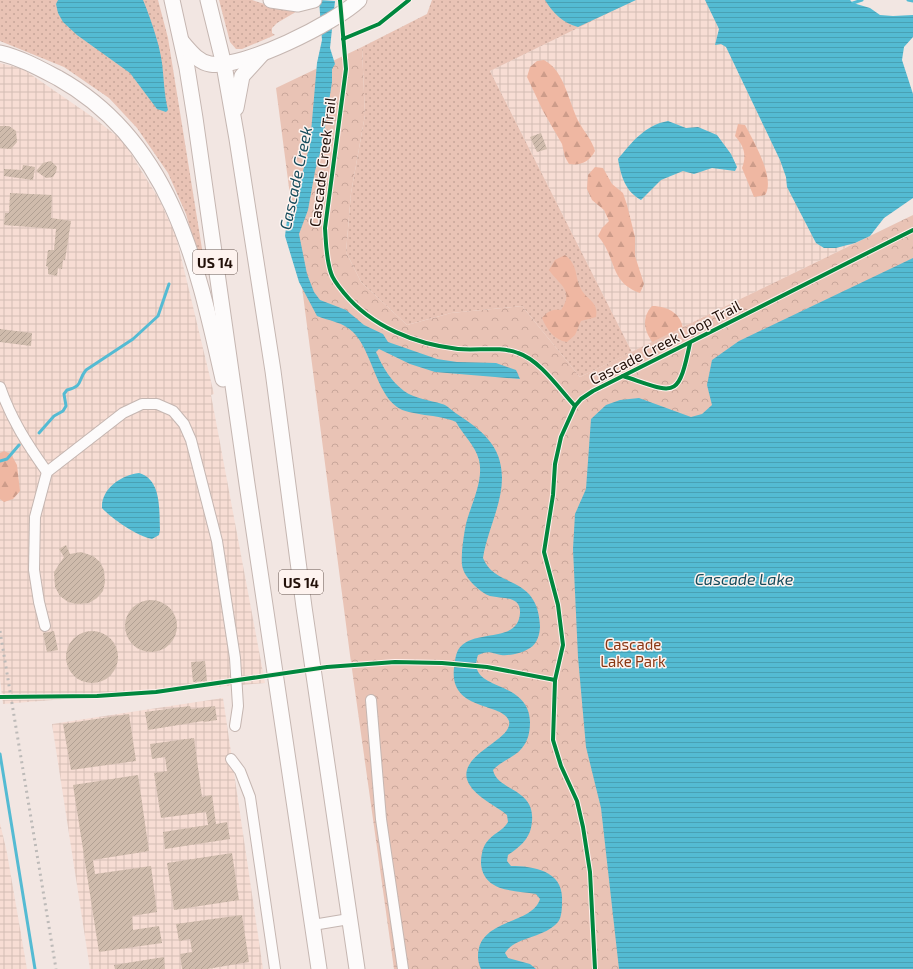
<svg xmlns="http://www.w3.org/2000/svg" width="913" height="969" viewBox="0 0 913 969" font-family="'Exo 2',sans-serif">
<defs>
<pattern id="industrial-grid" width="8" height="8" patternUnits="userSpaceOnUse"><rect width="8" height="8" fill="#f7ddd4"/><path d="M0 4h8M4 0v8" fill="none" stroke="#d3bdb5"/></pattern>
<pattern id="grass-dots" width="8" height="8" patternUnits="userSpaceOnUse"><rect width="8" height="8" fill="#e9c3b5"/><path d="M2 2h.1M6 6h.1" fill="none" stroke="#c8a69a" stroke-width="1.8" stroke-linecap="round"/></pattern>
<pattern id="forest-firs" width="22" height="20" patternUnits="userSpaceOnUse"><rect width="22" height="20" fill="#efb7a2"/><path d="M5 1l3.5 6h-7zM16 11l3.5 6h-7z" fill="#cd9c8a"/></pattern>
<pattern id="park-crowns" width="20" height="18" patternUnits="userSpaceOnUse"><rect width="20" height="18" fill="#e9c3b5"/><path d="M2 6a3 3 0 1 1 6 0M12 15a3 3 0 1 1 6 0" fill="none" stroke="#c8a69a"/></pattern>
<pattern id="water-rules" width="6" height="5" patternUnits="userSpaceOnUse"><rect width="6" height="5" fill="#54bbd3"/><path d="M0 2.5h6" fill="none" stroke="#49a0b4"/></pattern>
<pattern id="building-hatch" width="6" height="6" patternUnits="userSpaceOnUse"><rect width="6" height="6" fill="#cfbbac"/><path d="M-1 1l2-2M0 6l6-6M5 7l2-2" fill="none" stroke="#b1a093"/></pattern>
</defs>
<rect width="100%" height="100%" fill="#f2e6e2"/>
<g fill="url(#industrial-grid)">
<polygon points="635,0 731,0 855,243 632,352 490,71"/>
<polygon points="0,63 23,69 94,118 123,141 159,199 176,236 214,394 211,395 265,683 3,704 0,679"/>
<polygon points="223,698 263,969 90,969 52,724"/>
<polygon points="0,823 7,853 27,969 0,969"/>
</g>
<g fill="url(#grass-dots)">
<polygon points="0,0 158,0 168,38 203,255 197,253 186,214 168,173 137,128 109,98 64,67 0,41"/>
<polygon points="219,0 252,0 277,8 299,10 277,23 272,28 272,33 275,35 242,49 236,49 230,42"/>
<polygon points="432,0 635,0 490,71 632,352 580,377 522,306 451,313 407,325 361,282 346,252 351,193 365,115 362,47 427,14"/>
</g>
<g fill="url(#forest-firs)">
<path d="M544 60C566 72 568 103 580 124 585 133 592 140 595 151 590 161 581 166 569 164L565 157 562 144 543 111 527 77 530 67 537 61Z"/>
<path d="M738 124 745 125C753 140 776 179 765 195L754 197 742 168C747 155 744 146 735 136Z"/>
<path d="M595 167 603 168 612 184 623 193 627 205 635 237V256L644 284 640 293C609 282 617 258 598 236L602 228 609 221 604 210 592 200 587 189 588 175Z"/>
<path d="M565 255C579 266 574 276 581 289 587 300 599 302 596 317L581 321 575 335 567 342C554 340 547 330 542 318 548 311 552 309 561 310 575 290 559 285 549 270L555 260Z"/>
<path d="M652 306C669 306 683 315 683 332L654 344C644 332 641 318 652 306Z"/>
<polygon points="4,451 11,454 17,465 20,491 13,499 4,502 0,499 0,453"/>
</g>
<polygon fill="url(#park-crowns)" points="362,47 365,115 351,193 346,252 361,282 407,325 451,313 522,306 580,377 913,215 913,969 394,969 350,655 276,88"/>
<g fill="url(#water-rules)">
<path d="M58 0H143C150 17 160 45 162 63 164 79 164 94 168 110L166 112 157 109 130 73 77 35 63 22 58 13 56 4Z"/>
<path d="M319 0 335 1 330 48 335 64 332 69V82L322 146 315 171 308 210 299 234 307 274 314 292 320 300 346 310 364 325 383 334 388 342 437 359 457 362 496 363 516 370 520 379 435 372 410 364 379 349 376 352C383 368 391 381 404 391 415 399 430 400 442 404 447 405 452 411 457 414 481 430 502 445 502 478 502 505 487 531 483 558 495 589 538 574 540 626 540 634 537 644 530 648 523 653 510 656 501 655 490 653 490 650 478 655 465 693 529 677 530 722 530 732 528 741 522 748 515 757 501 761 493 770 497 791 535 788 532 821 531 838 521 846 508 855L507 861 511 866C534 866 564 871 562 901 562 907 562 917 558 922 545 938 514 937 505 953L508 958 530 964 536 969H481C478 963 477 955 479 948 487 919 533 923 540 899L536 894C515 890 484 893 481 864 481 857 482 849 486 843 493 833 503 831 508 822L507 815C495 805 477 798 469 784 453 755 514 741 509 721 503 702 449 712 454 668 455 662 455 656 458 650 472 627 518 645 520 613 521 595 502 599 490 596 481 593 466 579 463 569 461 564 462 556 462 551 463 542 464 533 466 524 471 504 484 481 479 460 475 445 463 435 456 422 439 414 409 416 397 407 376 392 371 349 353 332 343 322 329 321 317 316L299 282 285 236 287 220 295 202 310 144 317 63 322 40Z"/>
<path d="M545 0H636L578 27C563 23 553 13 545 0Z"/>
<polygon points="705,0 850,0 853,3 870,8 880,15 893,16 913,15 913,37 904,47 902,60 913,94 913,198 884,218 870,236 855,243 836,248 824,248 816,243 787,187 786,177 780,160 726,47 721,44 715,45 719,29"/>
<path d="M668 121 686 128 698 127 717 135 731 154 737 167 735 171 712 168 694 174 683 171 661 180 641 200C625 191 621 176 618 159 632 142 645 125 668 121Z"/>
<polygon points="913,258 913,969 619,969 601,808 586,747 578,657 573,549 575,514 586,489 591,419 606,405 620,400 639,398 691,417 702,414 712,405 707,385 712,360 739,341"/>
<path d="M139 473C162 480 159 510 160 530L159 535 152 539C137 536 112 519 102 508 101 489 121 475 139 473Z"/>
</g>
<g fill="none" stroke-linecap="round" stroke-linejoin="round">
<g stroke="#54bbd3" stroke-width="3">
<polyline points="908,0 913,1"/>
<polyline points="853,3 862,0"/>
<path d="M39 433 54 416 63 411 66 406 64 394 67 390C84 386 77 381 86 370L133 339 158 316 169 284"/>
<polyline points="0,461 7,459 19,445"/>
<polyline points="0,754 35,969"/>
</g>
</g>
<g fill="url(#building-hatch)">
<polygon points="0,126 9,126 16,131 17,142 11,149 0,148"/>
<polygon points="541,133 547,149 537,152 530,137"/>
<polygon points="51,161 57,167 56,172 53,177 46,178 36,171 43,163"/>
<polygon points="23,165 35,167 33,180 4,176 4,169 22,170"/>
<polygon points="10,193 52,195 51,218 71,221 65,260 63,260 62,269 58,268 57,276 48,274 48,267 46,266 48,250 54,250 56,229 4,225 5,213 9,213"/>
<polygon points="0,329 32,333 31,346 0,342"/>
<polygon points="66,545 70,554 81,552 93,556 100,562 104,570 105,582 103,591 97,598 89,603 77,604 68,602 60,596 55,587 54,572 64,557 59,549"/>
<circle cx="151" cy="626" r="26"/>
<circle cx="92" cy="657" r="26"/>
<polygon points="54,631 58,650 47,652 43,633"/>
<polygon points="205,661 207,681 193,682 191,662"/>
<polygon points="190,706 191,709 215,706 217,720 204,722 203,721 148,730 145,712"/>
<polygon points="129,714 136,761 71,770 63,724"/>
<polygon points="194,738 202,797 212,795 216,824 227,822 230,839 165,849 163,832 208,825 206,812 161,818 154,773 167,771 165,757 152,759 150,744"/>
<polygon points="138,775 149,851 93,860 95,874 151,866 157,912 132,916 133,930 159,926 162,943 99,952 73,785"/>
<polygon points="232,853 239,900 174,910 167,863"/>
<polygon points="242,915 249,962 207,969 182,969 180,954 192,952 190,939 179,941 176,924"/>
<polygon points="164,957 165,969 115,969 114,965"/>
</g>
<g fill="none" stroke-linecap="round" stroke-linejoin="round">
<defs>
<g id="minor">
<path d="M0 387C11 419 27 444 47 472"/>
<polyline points="45,626 39,602 34,570 35,517 47,472 123,413 142,404 157,404 173,411 184,424 191,440 217,541 235,658 238,706 235,726"/>
<polyline points="371,700 381,819 403,969"/>
<polyline points="231,759 240,771 250,797 275,969"/>
<polyline points="313,925 349,919"/>
</g>
<g id="highway">
<polyline points="172,0 187,68 195,118 247,484 319,969"/>
<polyline points="208,0 224,65 237,139 273,371 304,607 357,969"/>
<polyline points="271,0 298,4 314,0"/>
<path d="M182 42C190 51 198 62 210 64 243 69 335 23 359 0"/>
<path d="M0 53C21 58 39 68 58 78 171 141 197 263 223 379"/>
<polyline points="236,108 242,76 262,54"/>
</g>
</defs>
<use href="#minor" stroke="#c5b6b1" stroke-width="12"/>
<use href="#highway" stroke="#c5b6b1" stroke-width="17"/>
<use href="#minor" stroke="#fdfbfb" stroke-width="10"/>
<use href="#highway" stroke="#fdfbfb" stroke-width="15"/>
<polyline stroke="#bdbab8" stroke-width="3" stroke-dasharray="2 4" stroke-linecap="butt" points="0,631 56,969"/>
<defs>
<g id="cycleway">
<path d="M340 0 346 69 325 228C326 243 326 258 331 273 333 280 339 287 344 293 372 327 415 344 458 349 477 351 500 346 518 353 540 360 560 390 575 406"/>
<polyline points="343,39 379,24 409,0"/>
<path d="M623 376C675 393 678 401 690 343"/>
<polyline points="0,697 97,696 156,692 327,667 395,662 442,663 487,667 555,680"/>
<polyline points="595,969 590,872 583,827 577,801 561,766 553,740 555,680 563,645 558,605 544,552 553,495 555,464 561,437 575,406 581,399 593,391 913,230"/>
</g>
</defs>
<use href="#cycleway" stroke="#fef3ef" stroke-width="6"/>
<use href="#cycleway" stroke="#00873e" stroke-width="4"/>
</g>
<g text-anchor="middle" dominant-baseline="central" stroke-width="3" stroke-linejoin="round" paint-order="stroke">
<g fill="#fef3ef" stroke="#64544e" stroke-width="1">
<rect x="193" y="250" width="44" height="24" rx="3"/>
<rect x="279" y="570" width="44" height="24" rx="3"/>
</g>
<g font-size="14" font-weight="bold" fill="#221009">
<text x="215" y="262">US 14</text>
<text x="301" y="582">US 14</text>
</g>
<g font-size="15" fill="#221009" stroke="#fef3ef">
<text transform="translate(322 162) rotate(-83)">Cascade Creek Trail</text>
<text transform="translate(665 342) rotate(-27)">Cascade Creek Loop Trail</text>
</g>
<g font-size="15" fill="#8a3814" stroke="#fef3ef">
<text x="633" y="644">Cascade<tspan x="633" dy="17">Lake Park</tspan></text>
</g>
<g font-size="16" font-style="italic" fill="#164c5c" stroke="#fef3ef">
<text transform="translate(295 178) rotate(-78)">Cascade Creek</text>
<text x="744" y="578">Cascade Lake</text>
</g>
</g>
</svg>
